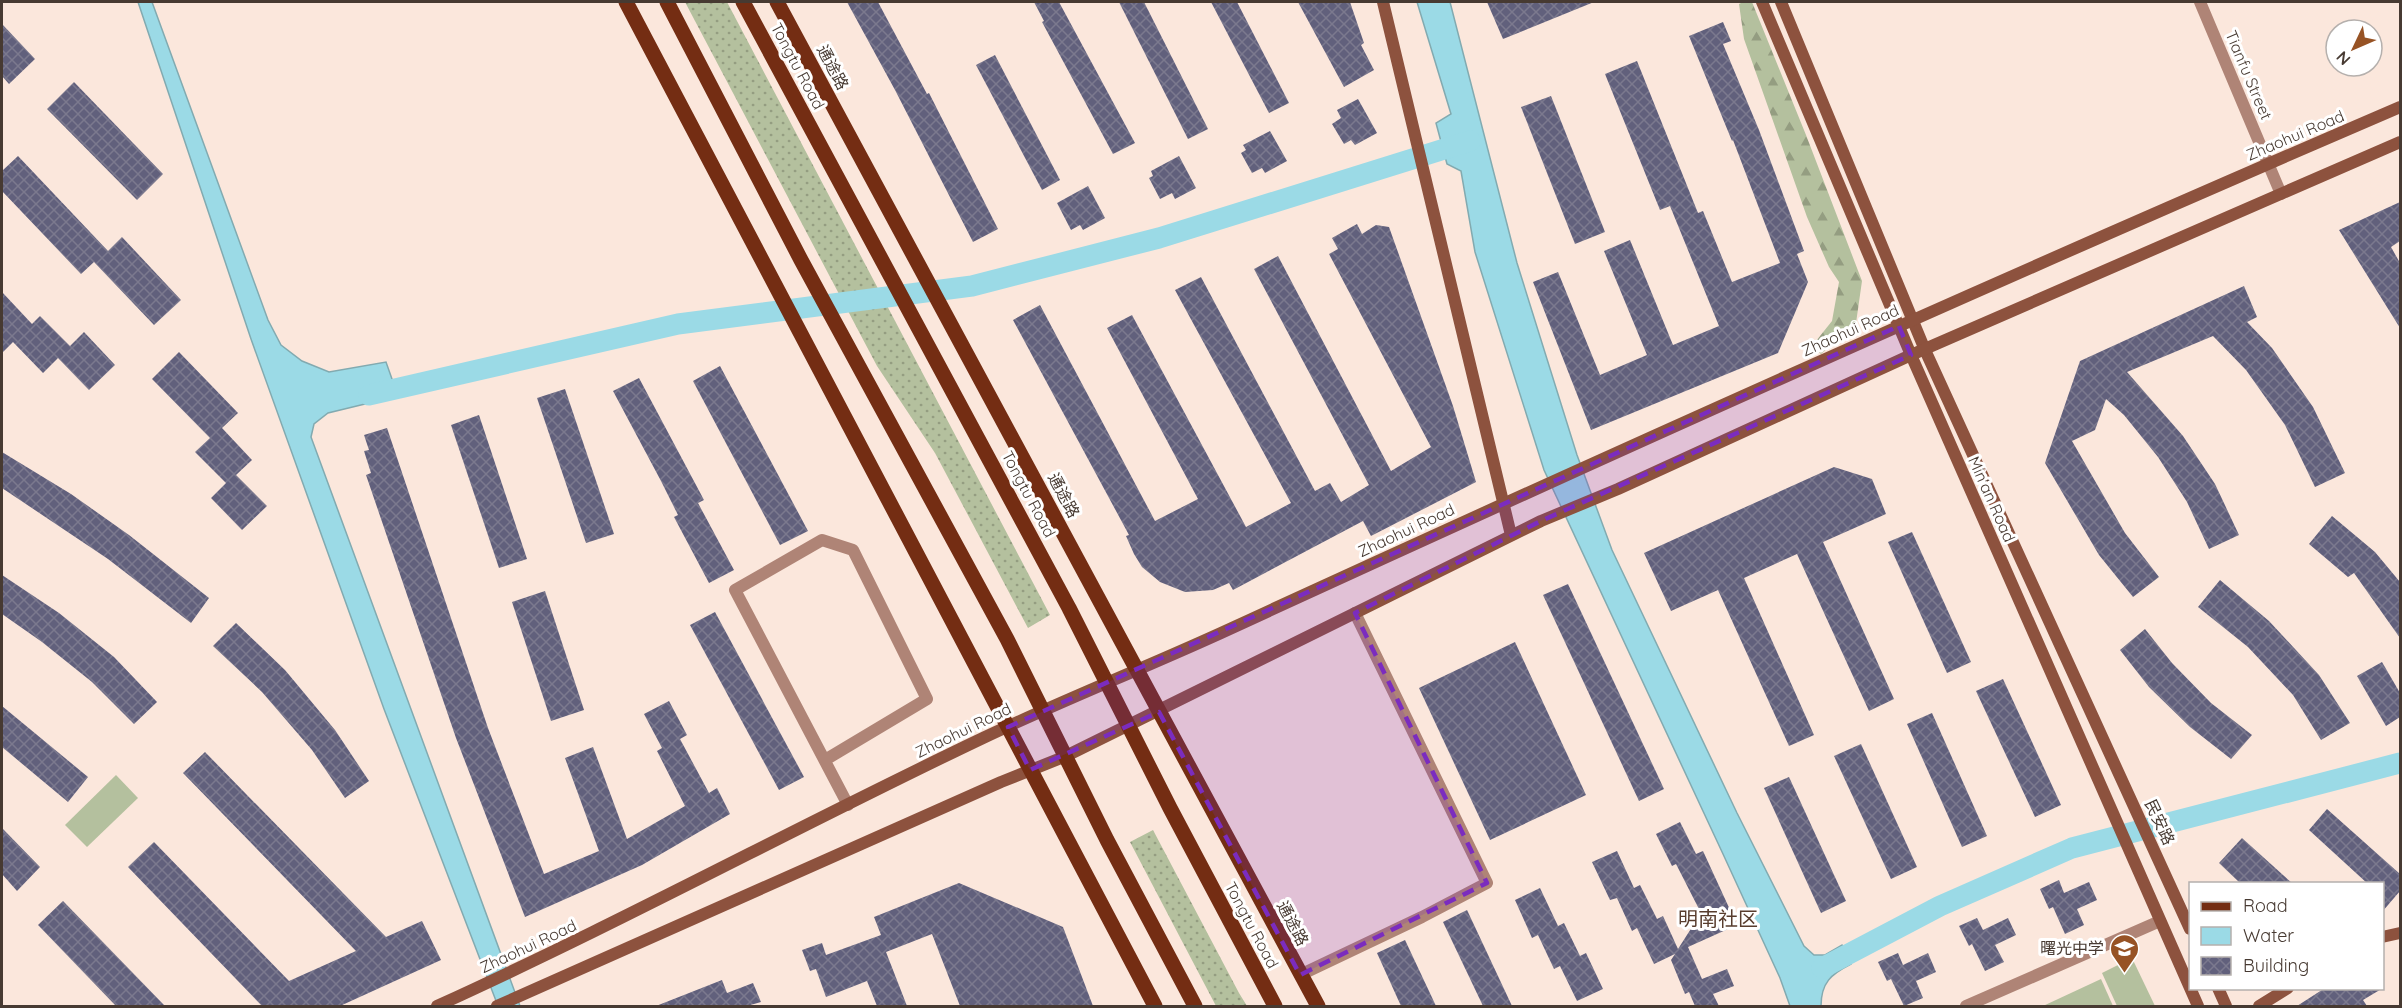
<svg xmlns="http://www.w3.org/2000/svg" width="2402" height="1008" viewBox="0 0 2402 1008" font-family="Quicksand,'Noto Sans SC',sans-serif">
<defs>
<pattern id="grass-dots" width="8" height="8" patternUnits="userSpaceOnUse" patternTransform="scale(1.5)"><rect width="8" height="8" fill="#b4c09e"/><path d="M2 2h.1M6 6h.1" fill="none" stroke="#949d81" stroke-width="1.8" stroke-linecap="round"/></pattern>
<pattern id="forest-firs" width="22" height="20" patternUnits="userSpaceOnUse" patternTransform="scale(1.5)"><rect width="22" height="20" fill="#b4c09e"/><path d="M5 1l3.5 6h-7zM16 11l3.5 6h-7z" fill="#949d81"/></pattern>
<pattern id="building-cross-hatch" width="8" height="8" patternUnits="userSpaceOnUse" patternTransform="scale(1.5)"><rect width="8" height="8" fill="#61607c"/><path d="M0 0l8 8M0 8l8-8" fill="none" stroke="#7b798e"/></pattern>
</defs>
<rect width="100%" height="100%" fill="#fbe7dc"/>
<g fill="url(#grass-dots)">
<polygon points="685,2 727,2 1050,615 1028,628 935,453 877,366"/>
<polygon points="1153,830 1239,993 1247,1006 1216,1006 1130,842"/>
</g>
<polygon fill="url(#forest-firs)" points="1743,2 1752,2 1806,135 1862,281 1856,323 1821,354 1812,346 1832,321 1839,282 1829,267 1807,217 1744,39 1739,4"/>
<g fill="#b4c09e">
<polygon points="116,775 138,798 87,847 65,825"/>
<polygon points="2132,958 2155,1006 2117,1006 2102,973"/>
<polygon points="2101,979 2113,1006 2043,1006"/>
</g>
<g fill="#9bdae6" stroke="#82aab0" stroke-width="1.5">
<polygon points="138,2 152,2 268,320 281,345 302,361 329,372 386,362 398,396 328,413 314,424 311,437 520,1006 498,1006 384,709 251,339"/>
<path d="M1417 2H1450L1517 263 1577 455 1612 550 1737 813 1804 946 1814 955H1825L1842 945 1851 964C1831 974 1821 983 1821 1006H1790L1780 978 1723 854 1544 470 1475 252 1461 171 1447 164 1436 123 1451 114Z"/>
</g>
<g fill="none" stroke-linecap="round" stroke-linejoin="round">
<g stroke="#9bdae6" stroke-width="21">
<polyline points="369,395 678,324 972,286 1159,238 1470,141"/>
<polyline points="1822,968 1940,906 2072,848 2400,763"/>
</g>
</g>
<g fill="url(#building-cross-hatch)">
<polygon points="847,2 878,2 927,94 929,93 998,229 973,242 895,90"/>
<polygon points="1034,2 1059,2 1135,143 1113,154 1042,22 1044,21"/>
<polygon points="1119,2 1144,2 1208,129 1188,139"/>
<polygon points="1211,2 1237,2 1289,103 1269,113"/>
<polygon points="1298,2 1350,2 1364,43 1361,45 1374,70 1344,87"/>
<polygon points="1487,2 1594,2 1503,39"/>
<polygon points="1723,22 1731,41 1723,44 1759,130 1804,251 1797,254 1808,282 1778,353 1591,430 1533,282 1558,272 1600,375 1647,355 1604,251 1630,240 1673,345 1719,326 1670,206 1660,210 1605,74 1637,61 1698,213 1703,211 1732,282 1780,263 1733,140 1732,141 1689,36"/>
<polygon points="2,24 35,59 9,84 2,76"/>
<polygon points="995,55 1060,180 1042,190 976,65"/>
<polygon points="74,82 163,174 137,200 47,109"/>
<polygon points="1551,96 1605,232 1575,244 1521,107"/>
<polygon points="1358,99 1377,133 1355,145 1351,140 1344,144 1332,124 1341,118 1337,110"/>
<polygon points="1270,131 1287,161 1265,173 1262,168 1252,173 1241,153 1246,150 1243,145"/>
<polygon points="18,156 108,251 122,237 181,300 154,325 94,262 81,274 2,191 2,171"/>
<polygon points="1179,156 1196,188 1175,199 1172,193 1160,199 1149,178 1153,176 1151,171"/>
<polygon points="1088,186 1105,218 1083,230 1080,225 1071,230 1057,203"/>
<polygon points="2400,202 2400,241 2391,247 2400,263 2400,328 2339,230"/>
<polygon points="1357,224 1362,234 1376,225 1389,227 1453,406 1476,482 1371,536 1363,521 1233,590 1229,583 1213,590 1185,592 1160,582 1142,567 1134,554 1126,536 1129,535 1013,320 1040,305 1155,521 1198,499 1107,328 1132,315 1246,527 1291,503 1175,290 1201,277 1315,491 1330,483 1341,502 1369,485 1254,269 1278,256 1391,471 1431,447 1329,254 1338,249 1332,238"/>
<polygon points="2244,286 2257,317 2247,322 2272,348 2313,407 2345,473 2315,487 2285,425 2246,370 2213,336 2127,372 2183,436 2215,484 2239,535 2209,549 2187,502 2158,457 2124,415 2106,399 2095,430 2072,441 2125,533 2159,577 2133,597 2099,555 2045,463 2080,361"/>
<polygon points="2,292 32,324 40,316 70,346 84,332 115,365 89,390 58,358 43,373 13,342 2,353"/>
<polygon points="179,352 238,413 222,428 252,460 236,475 267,506 242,530 211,498 226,483 195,452 210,438 152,379"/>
<polygon points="720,366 808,531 780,545 693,381"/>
<polygon points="639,378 704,500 698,503 734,570 709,583 674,517 678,515 661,481 613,391"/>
<polygon points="565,389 614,534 586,543 537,398"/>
<polygon points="479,415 527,559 499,568 451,425"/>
<polygon points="387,428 488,728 544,874 599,851 565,758 593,747 627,839 685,806 657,751 662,748 644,714 669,701 687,735 680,739 709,793 717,788 730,814 642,865 525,917 456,738 366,475 371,473 364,451 369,450 364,435"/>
<polygon points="2,452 71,494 129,535 209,598 191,623 108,559 2,488"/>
<polygon points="1834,467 1872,479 1886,514 1823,542 1894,699 1869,711 1797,554 1744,578 1814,735 1789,746 1718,590 1671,611 1644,553"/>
<polygon points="2332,516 2375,552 2400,582 2400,638 2354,573 2348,577 2309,544"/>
<polygon points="1912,532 1971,662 1947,673 1888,542"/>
<polygon points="2,575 59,613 114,657 157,702 134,724 92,682 42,642 2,614"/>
<polygon points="2220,580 2269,621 2319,675 2350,723 2321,740 2293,695 2248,647 2198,607"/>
<polygon points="1568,584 1664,789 1639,801 1543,595"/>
<polygon points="545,591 584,710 551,721 512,602"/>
<polygon points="715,612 804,777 779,790 690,625"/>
<polygon points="236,623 285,670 335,730 369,781 345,798 312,750 262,692 213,646"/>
<polygon points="2145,629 2172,663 2211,703 2252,735 2231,759 2190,727 2149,687 2120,650"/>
<polygon points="1515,642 1586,795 1490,840 1419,688"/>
<polygon points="2382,662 2400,693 2400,717 2386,726 2357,676"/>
<polygon points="2003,679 2061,805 2035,817 1976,691"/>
<polygon points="2,706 88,777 68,802 2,747"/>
<polygon points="1932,713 1987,836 1962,847 1907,724"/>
<polygon points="1861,744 1917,867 1891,879 1834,756"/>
<polygon points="205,752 386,937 422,921 441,960 340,1006 262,1006 128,867 154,842 289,981 356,951 183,773"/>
<polygon points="1789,777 1846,901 1821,913 1764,788"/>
<polygon points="2327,809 2400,874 2400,891 2382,912 2382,884 2368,884 2309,830"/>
<polygon points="1680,822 1696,854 1703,851 1737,925 1688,947 1702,979 1727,969 1734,986 1713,994 1719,1006 1695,1006 1689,992 1685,994 1671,960 1675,954 1654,964 1637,928 1632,931 1617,898 1610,900 1592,862 1617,851 1634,888 1640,885 1657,919 1663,916 1678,949 1701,913 1676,864 1672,866 1656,834"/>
<polygon points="2,828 40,867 17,891 2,874"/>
<polygon points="2242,838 2293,884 2241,884 2219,863"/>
<polygon points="2059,880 2064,893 2089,882 2097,900 2077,909 2084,925 2065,934 2053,907 2049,909 2040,889"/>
<polygon points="959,883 1063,927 1093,1006 960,1006 932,934 886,952 907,1006 877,1006 867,981 826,997 816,969 810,971 802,950 822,943 826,955 881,935 874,917"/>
<polygon points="1540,888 1558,926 1564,923 1580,956 1586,953 1603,989 1577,1001 1560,966 1554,969 1538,935 1532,938 1515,900"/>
<polygon points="63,901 165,1006 116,1006 38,925"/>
<polygon points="1467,910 1512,1006 1483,1006 1443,922"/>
<polygon points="1977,918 1983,930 2008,918 2016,935 1995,945 2004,962 1985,971 1972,944 1969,946 1959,926"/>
<polygon points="1405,940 1436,1006 1401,1006 1377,953"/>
<polygon points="1898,953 1903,965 1928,953 1936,972 1916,981 1923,998 1904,1006 1891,979 1887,981 1878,962"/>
<polygon points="722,980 727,993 753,983 761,1002 747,1006 656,1006"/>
<polygon points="2325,988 2383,988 2363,1000 2367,1006 2297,1006"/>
</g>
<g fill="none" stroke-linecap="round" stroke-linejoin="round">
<g stroke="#af8476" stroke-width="12">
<polyline points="2200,2 2281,194"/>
<polyline points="825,760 927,699 853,550 822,540 735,590 848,805"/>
<polyline points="1300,975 1422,917 1487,883 1355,613"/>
<polyline points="1966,1006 2160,921"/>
</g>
<g stroke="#8d523e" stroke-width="12">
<polyline points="1383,2 1511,535"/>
<polyline points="1762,2 1911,355 2198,1006"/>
<polyline points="1781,2 1925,350 2190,929"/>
<polyline points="2382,937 2400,933"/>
<polyline points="2218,988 2226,1006"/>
<path d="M437 1006C622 922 800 825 983 738 1061 701 1142 669 1221 633 1612 453 2005 277 2400 107"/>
<polyline points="497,1006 1001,782 1066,756 1541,521 1618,489 1911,355 2400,142"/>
<polyline points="2259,1006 2288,988"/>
</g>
<g stroke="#742d13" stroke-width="15">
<polyline points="626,2 1155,1006"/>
<polyline points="667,2 801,260 1007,639 1107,840 1195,1006"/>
<polyline points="743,2 1069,608 1170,808 1275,1006"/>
<polyline points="777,2 1318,1006"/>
</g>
</g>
<path fill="#7b2cbf" fill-opacity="0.2" stroke="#7b2cbf" stroke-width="4.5" stroke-dasharray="12 8" stroke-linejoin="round" d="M1899 326 1911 355 1541 521 1355 613 1487 883 1300 975 1159 712 1030 770 1008 727Z"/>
<defs>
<symbol id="school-pin" viewBox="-11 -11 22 30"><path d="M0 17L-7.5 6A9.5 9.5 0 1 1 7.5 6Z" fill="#975325" stroke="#fff"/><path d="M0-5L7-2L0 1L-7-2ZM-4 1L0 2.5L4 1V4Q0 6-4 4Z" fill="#fff"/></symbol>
</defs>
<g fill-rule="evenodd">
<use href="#school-pin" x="2108" y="932" width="33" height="45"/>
</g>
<g text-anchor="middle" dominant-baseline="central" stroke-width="6" stroke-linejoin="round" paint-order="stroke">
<g font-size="16" fill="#473a32" stroke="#fff">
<text transform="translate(798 66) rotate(62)">Tongtu Road</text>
<text transform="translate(833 67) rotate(62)">通途路</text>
<text transform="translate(2249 75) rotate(67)">Tianfu Street</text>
<text transform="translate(2295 135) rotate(-23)">Zhaohui Road</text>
<text transform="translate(1850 330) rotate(-24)">Zhaohui Road</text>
<text transform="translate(1029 494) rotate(62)">Tongtu Road</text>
<text transform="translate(1064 495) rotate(62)">通途路</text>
<text transform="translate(1992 499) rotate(66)">Min'an Road</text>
<text transform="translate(1406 530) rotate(-25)">Zhaohui Road</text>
<text transform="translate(963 730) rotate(-26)">Zhaohui Road</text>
<text transform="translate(2160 822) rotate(65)">民安路</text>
<text transform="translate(1293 923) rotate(62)">通途路</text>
<text transform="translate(1252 925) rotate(62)">Tongtu Road</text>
<text transform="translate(528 946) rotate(-25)">Zhaohui Road</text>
</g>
<g font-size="16" fill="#473a32" stroke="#fff" text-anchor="end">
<text x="2104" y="948">曙光中学</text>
</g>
<g font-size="20" fill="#583d2e" stroke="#fff">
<text x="1718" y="918">明南社区</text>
</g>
</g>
<rect width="2402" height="1008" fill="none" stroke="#473a32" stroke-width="6"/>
<rect x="2189" y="882" width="195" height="108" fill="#ffffff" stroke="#b5b0ad" stroke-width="1.5"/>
<rect x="2201" y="902" width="30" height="9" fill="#742d13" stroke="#b5b0ad" stroke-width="1.5"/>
<text x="2243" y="912" font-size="18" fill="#473a32">Road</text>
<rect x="2201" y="927" width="30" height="18" fill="#9bdae6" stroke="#b5b0ad" stroke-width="1.5"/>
<text x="2243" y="942" font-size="18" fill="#473a32">Water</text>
<rect x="2201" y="957" width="30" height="18" fill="url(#building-cross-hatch)" stroke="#b5b0ad" stroke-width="1.5"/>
<text x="2243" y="972" font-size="18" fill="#473a32">Building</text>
<g transform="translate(2354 48) rotate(226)"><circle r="28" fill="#ffffff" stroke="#b5b0ad" stroke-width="1.5"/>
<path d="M0-4.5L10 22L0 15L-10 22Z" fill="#975325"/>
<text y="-9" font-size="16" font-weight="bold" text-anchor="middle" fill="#473a32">N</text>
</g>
</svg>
